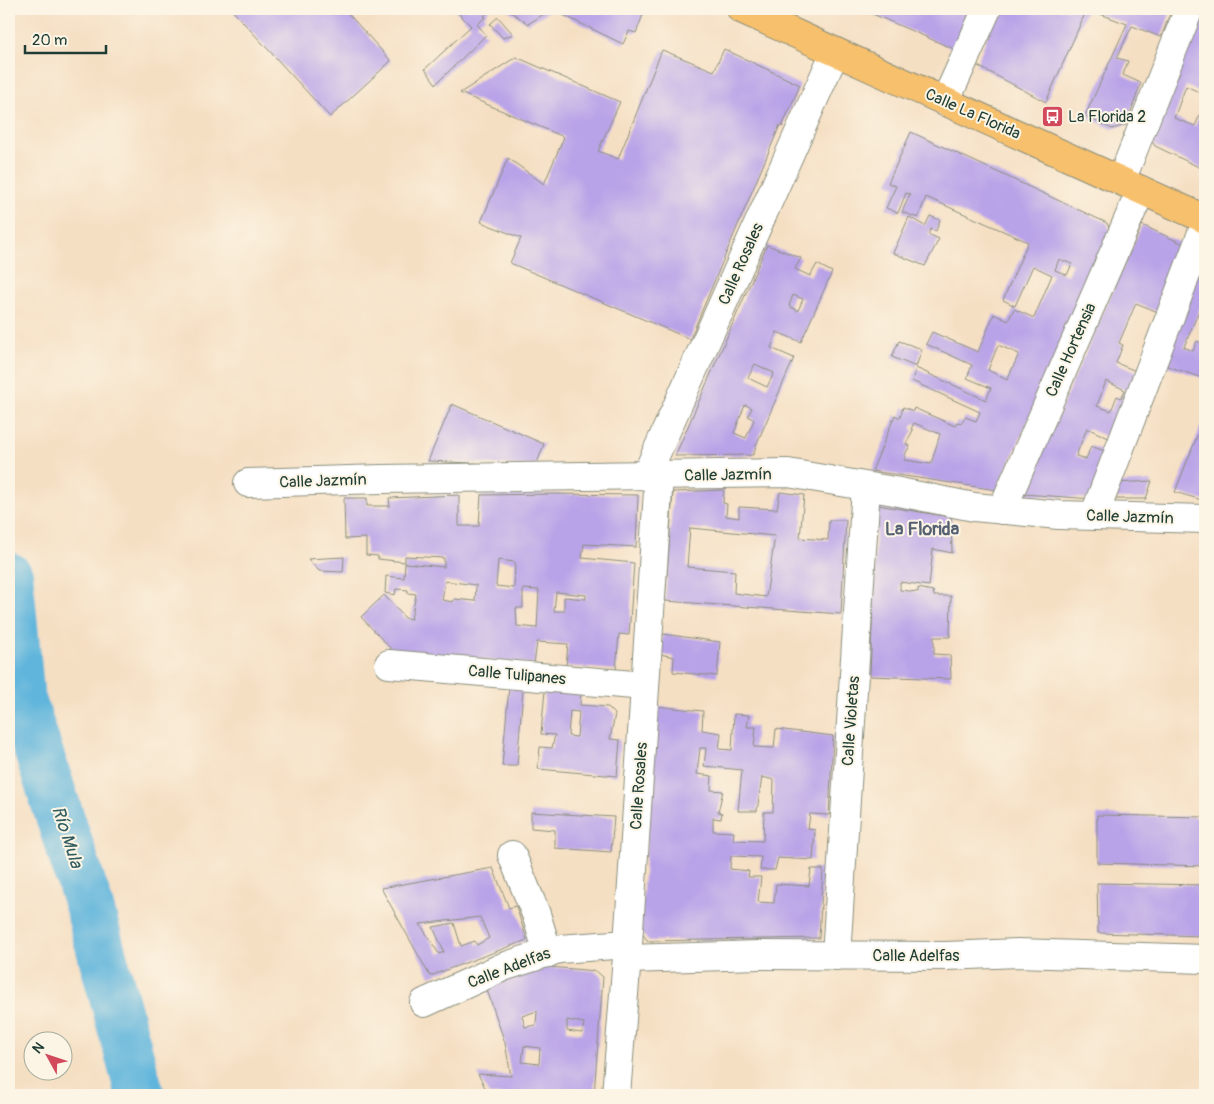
<svg xmlns="http://www.w3.org/2000/svg" width="1214" height="1104" viewBox="0 0 1214 1104" font-family="Pangolin,sans-serif">
<rect width="100%" height="100%" fill="#fcf5e5"/>
<filter id="ink" filterUnits="userSpaceOnUse"><feTurbulence type="fractalNoise" baseFrequency=".02" numOctaves="2"/><feDisplacementMap in="SourceGraphic" scale="10" xChannelSelector="R" yChannelSelector="G"/><feConvolveMatrix kernelMatrix="1 2 1 2 8 2 1 2 1" color-interpolation-filters="sRGB"/></filter>
<filter id="wash" filterUnits="userSpaceOnUse"><feTurbulence type="fractalNoise" baseFrequency=".0096" numOctaves="4" result="noise"/><feDisplacementMap in="SourceGraphic" scale="20" xChannelSelector="R" yChannelSelector="G"/><feGaussianBlur stdDeviation="1.12" result="paint"/><feColorMatrix in="noise" values="0 0 0 0 0 0 0 0 0 0 0 0 0 0 0 0 0 1.4 0 .05"/><feComposite in="paint" operator="in"/></filter>
<g filter="url(#wash)">
<rect width="100%" height="100%" fill="#f5dfc3"/>
<g fill="none" stroke-linecap="round" stroke-linejoin="round">
<polyline stroke="#60b5dc" stroke-width="49" points="9,577 20,695 89,906 140,1095"/>
</g>
<g id="blocks">
<g fill="#b9a3e8" fill-rule="evenodd">
<polygon points="231,9 344,9 391,61 330,117"/>
<polygon points="454,9 490,9 484,16 486,17 477,24 486,35 436,84 425,69 471,26"/>
<polygon points="507,9 552,9 528,24"/>
<polygon points="565,9 635,9 644,12 636,33 629,31 623,44 559,13"/>
<polygon points="861,9 972,9 954,49"/>
<polygon points="998,9 1172,9 1161,37 1132,26 1117,58 1128,61 1123,75 1141,83 1126,125 1112,129 1085,116 1127,24 1087,9 1046,102 976,65"/>
<polygon points="1197,9 1205,9 1205,83 1201,93 1186,86 1174,118 1195,126 1205,103 1205,170 1155,146 1148,135"/>
<polygon points="498,17 513,34 503,38 490,24"/>
<polygon points="724,49 800,85 782,127 780,125 690,339 510,263 521,238 481,222 508,158 544,184 564,137 460,93 516,57 620,102 598,151 618,159 662,50 714,71"/>
<path d="M911 132 1107 223 1112 235 997 490 872 471 895 415 900 418 903 407 913 411 914 408 955 426 957 422 962 423 965 417 976 421 980 412 912 381 916 368 986 400 991 388 967 378 972 365 926 344 932 332 978 352 994 314 1008 321 1014 309 1034 318 1052 275 1033 266 1015 306 1003 300 1028 242 926 197 918 218 902 212 910 194 906 193 898 213 886 208 896 186 888 183ZM1059 259 1072 264 1067 275 1055 270ZM998 345 1019 354 1007 380 988 370ZM914 423 940 434 931 464 904 460 906 456H904L910 446 906 444 913 430 911 429Z"/>
<polygon points="930,216 940,220 936,231 931,229 928,234 939,239 925,266 893,253 909,217 925,226"/>
<path d="M1142 225 1190 247 1163 314 1136 303 1119 343 1123 345 1116 363 1141 373 1115 441 1087 428 1076 456 1086 459 1091 446 1110 453 1093 499 1023 494ZM1106 381 1125 390 1121 398 1117 396 1111 411 1097 406Z"/>
<path d="M767 245 801 258 795 269 810 276 817 264 832 272 801 342 777 332 771 348 794 358 757 443 753 455 675 456ZM793 295 803 299 798 311 789 306ZM755 364 774 373 767 387 748 378ZM745 405 752 408 748 416 754 420 746 438 734 433Z"/>
<polygon points="1205,250 1205,296 1184,347 1193,351 1197,341 1205,344 1205,379 1159,363"/>
<polygon points="899,341 922,349 916,367 892,357"/>
<polygon points="452,404 544,444 536,466 428,461"/>
<polygon points="1205,416 1205,501 1175,492"/>
<polygon points="1152,481 1146,499 1110,499 1117,483"/>
<path d="M724 490 723 503 727 504 726 516 739 518V507L777 509 780 492 804 495 800 538 828 540 829 520H846L841 614 665 601 673 492ZM690 528 775 536 766 597 734 593 735 571 687 567Z"/>
<path d="M553 494 638 495 636 547 584 544 582 558 634 563 629 635 619 634 616 670 566 666 568 644 537 642 534 664 394 652 361 617 384 595 405 618 411 619 416 594 408 593V590L396 589 395 595 385 593 386 576 404 578 405 563 444 567V558L405 556V562L378 559V556L366 555V538L345 539 344 498H367V506H390L389 498 459 495V526H479L481 495ZM498 560 515 562 514 588 496 586ZM445 581 476 585 475 601 454 599 453 602 442 600ZM523 589 539 590 537 628 517 626 516 608H523ZM556 592 586 595V599L564 597V611H554Z"/>
<polygon points="877,505 951,517 952,553 933,549 929,586 900,582 900,590 918,592 918,588 933,591 934,596 951,596 950,637 934,637 934,654 950,655 951,679 870,676"/>
<polygon points="344,557 343,572 319,571 308,559"/>
<polygon points="663,634 720,642 717,676 673,672 674,657 660,654"/>
<polygon points="509,686 523,689 517,766 502,766"/>
<path d="M545 690 581 692 580 705 608 707 615 714 610 739 620 740 617 776 538 769 540 747 552 748 555 735 541 734ZM570 711 579 712 577 737 568 736Z"/>
<path d="M656 706 703 711 702 730 721 733 719 749 732 750 734 714 749 715 747 727H756L754 747 774 748 776 729 833 736 829 815 810 814 808 829 815 830 813 860 778 858 775 870H760L761 857 731 856 730 869 749 871 748 877H761L758 902 774 903 776 884 809 886 811 869H823L819 938 648 941 640 931ZM700 748H706L704 766 742 770 738 811H757L762 777 774 780 773 812H764L763 841 733 840 734 832 713 831V818L721 819 722 813 718 812 723 791 711 790 712 776 697 774Z"/>
<polygon points="531,812 614,817 611,852 555,848 555,830 531,828"/>
<polygon points="1097,815 1205,817 1205,866 1097,863"/>
<path d="M493 868 509 908 516 906 527 940 430 976 381 888ZM480 917 489 938 477 945 475 941 461 946 454 923 433 927 444 952 439 954 420 924Z"/>
<polygon points="1097,883 1205,885 1205,936 1098,933"/>
<path d="M538 966 596 971 603 977 594 1095H489L478 1074 511 1076 505 1043 485 984ZM537 1011 536 1025 525 1027 522 1016ZM567 1020 584 1023 582 1033 567 1031ZM524 1046 540 1048 539 1064 522 1062Z"/>
</g>
</g>
</g>
<g filter="url(#ink)">
<use href="#blocks" fill-opacity="0" stroke="#8a8e7c" stroke-width="1"/>
<g fill="none" stroke-linecap="round" stroke-linejoin="round">
<defs>
<g id="minor">
<polyline points="945,102 987,9"/>
<polyline points="1121,181 1189,9"/>
<polyline points="646,476 835,52"/>
<polyline points="248,483 382,479 788,473 894,491 974,507 1059,515 1205,519"/>
<polyline points="1002,510 1141,190"/>
<polyline points="1094,516 1205,225"/>
<polyline points="389,664 645,686"/>
<polyline points="512,855 536,914 548,953"/>
<polyline points="836,956 866,487"/>
<polyline points="627,959 759,955 946,956 1018,953 1205,959"/>
<polyline points="424,1003 503,967 559,949 628,944"/>
<polyline points="616,1095 628,944 659,476"/>
</g>
<polyline id="major" points="741,9 1205,219"/>
</defs>
<use href="#minor" stroke="#8a8e7c" stroke-width="30"/>
<use href="#major" stroke="#8a8e7c" stroke-width="30"/>
<use href="#minor" stroke="#fff" stroke-width="28"/>
<use href="#major" stroke="#f7c06c" stroke-width="28"/>
</g>
</g>
<defs>
<symbol id="bus-square" viewBox="-11 -11 22 22"><rect x="-9" y="-9" width="18" height="18" rx="4" fill="#d1495b" stroke="#fcf5e5"/><path d="M-5-6H5V4H4V6H2V4H-2V6H-4V4H-5ZM-3.5-4V0h7V-4ZM-3.5 1.2v1.5H-2V1.2ZM2 1.2v1.5H3.5V1.2Z" fill="#fff"/></symbol>
</defs>
<g fill-rule="evenodd">
<use href="#bus-square" x="1040" y="104" width="25" height="25"/>
</g>
<g text-anchor="middle" dominant-baseline="central" stroke-width="4" stroke-linejoin="round" paint-order="stroke">
<g font-size="16" fill="#1f3d34" stroke="#fcf5e5">
<text transform="translate(973 114) rotate(24)">Calle La Florida</text>
<text transform="translate(741 264) rotate(-66)">Calle Rosales</text>
<text transform="translate(1071 350) rotate(-66)">Calle Hortensia</text>
<text transform="translate(728 475) rotate(-1)">Calle Jazmín</text>
<text transform="translate(323 481) rotate(-2)">Calle Jazmín</text>
<text transform="translate(1130 517) rotate(2)">Calle Jazmín</text>
<text transform="translate(517 675) rotate(5)">Calle Tulipanes</text>
<text transform="translate(851 721) rotate(-86)">Calle Violetas</text>
<text transform="translate(639 786) rotate(-86)">Calle Rosales</text>
<text x="916" y="956">Calle Adelfas</text>
<text transform="translate(509 968) rotate(-21)">Calle Adelfas</text>
</g>
<g font-size="16" fill="#1f3d34" stroke="#fcf5e5" text-anchor="start">
<text x="1068" y="117">La Florida 2</text>
</g>
<g font-size="18" font-weight="bold" fill="#556173" stroke="#fcf5e5">
<text x="922" y="529">La Florida</text>
</g>
<g font-size="18" font-style="italic" fill="#2f5b5e" stroke="#fcf5e5">
<text transform="translate(67 837) rotate(72)">Río Mula</text>
</g>
</g>
<rect width="1214" height="1104" fill="none" stroke="#fcf5e5" stroke-width="30"/>
<g transform="translate(48 1056) rotate(310)"><circle r="24" fill="#fcf5e5" stroke="#a4ab9e"/>
<path d="M0-4L9 19L0 12L-9 19Z" fill="#d1495b"/>
<text y="-8" font-size="14" font-weight="bold" text-anchor="middle" fill="#1f3d34">N</text>
</g>
<path d="M25 45v8h81v-8" fill="none" stroke="#1f3d34" stroke-width="2.5"/>
<text x="32" y="45" font-size="15" fill="#1f3d34" stroke="#fcf5e5" stroke-width="4" paint-order="stroke">20 m</text>
</svg>
